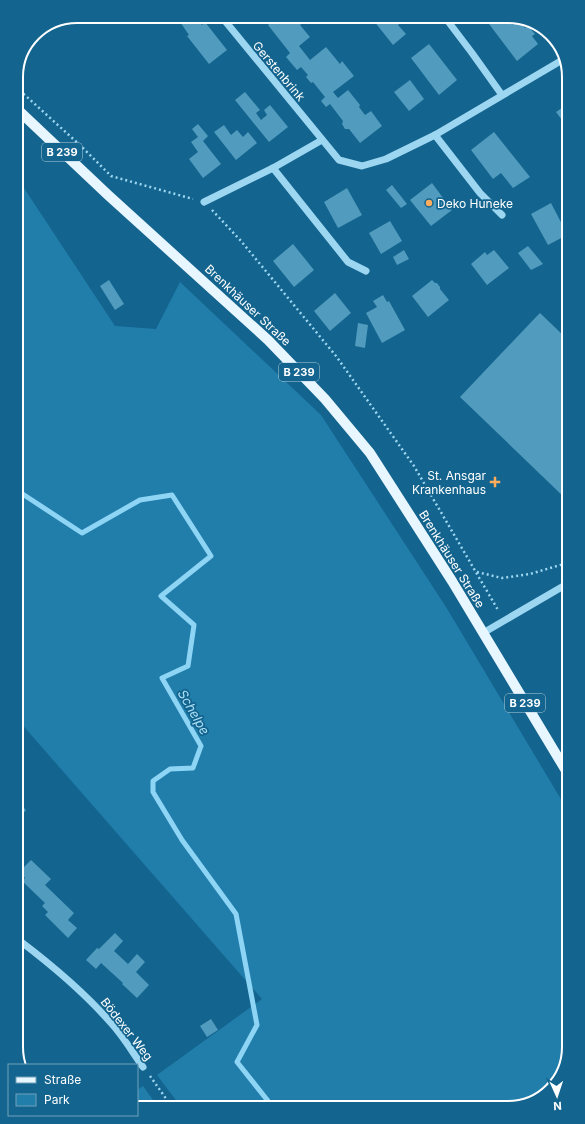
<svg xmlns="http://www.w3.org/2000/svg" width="585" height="1124" viewBox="0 0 585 1124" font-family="Inter,sans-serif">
<rect width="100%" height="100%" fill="#13648e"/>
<g fill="#217eab">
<polygon points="18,179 115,326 156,329 180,282 321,415 446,607 568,811 569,1047 559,1081 532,1103 181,1107 157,1075 262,999 19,721 17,181"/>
<polygon points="143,1086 158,1107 137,1107 137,1090"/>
</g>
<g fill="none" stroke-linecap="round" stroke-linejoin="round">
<polyline stroke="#8ed5f5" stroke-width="5" points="18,491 82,533 140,500 172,495 211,556 161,596 194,625 188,666 162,678 201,746 193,768 170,769 153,781 153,792 182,840 236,914 257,1025 237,1062 272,1106"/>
</g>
<g fill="#519bbf">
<polygon points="176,16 195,16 202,25 205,22 227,50 209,64 187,36 189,35"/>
<polygon points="279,16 301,16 306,21 300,25 310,37 299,46 310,60 326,47 340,64 342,61 354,76 333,92 338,98 348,90 360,105 359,107 365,115 371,111 382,126 360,143 349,129 345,129 342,124 343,121 330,104 326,107 321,101 325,97 313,82 311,83 306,77 308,75 301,67 297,70 286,57 290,53 268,25"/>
<polygon points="370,16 409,16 398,25 406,34 393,45"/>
<polygon points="483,16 505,16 512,25 519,20 525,28 528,26 535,34 532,36 538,44 517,61"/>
<polygon points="429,44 457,80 439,95 411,58"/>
<polygon points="410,80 424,99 409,111 394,92"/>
<polygon points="245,92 260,110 256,113 261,120 267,115 264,110 270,105 288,127 269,142 235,100"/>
<polygon points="565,106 565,124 556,112"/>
<polygon points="198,124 208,136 203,141 221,164 203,178 189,159 198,152 191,142 198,137 192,129"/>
<polygon points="224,125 231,135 237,130 243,137 248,132 257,143 236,160 214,132"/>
<polygon points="494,132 530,177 513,188 501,173 493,179 471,150"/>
<polygon points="432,183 452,210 431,226 410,200"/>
<polygon points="392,185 407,204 401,208 386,190"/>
<polygon points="347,188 362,215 338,228 324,202"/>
<polygon points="551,203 565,230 565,236 548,245 531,214"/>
<polygon points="390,221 402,241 381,254 369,233"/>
<polygon points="293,244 314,270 294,287 273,261"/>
<polygon points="528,246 543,264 531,270 518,253"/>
<polygon points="404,250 409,259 397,265 393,257"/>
<polygon points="494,250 509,268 487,285 471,264 485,252 487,255"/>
<polygon points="109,280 124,304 115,310 100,286"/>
<polygon points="432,280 435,283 437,283 440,287 440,289 449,300 428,317 412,296"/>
<polygon points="335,293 351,313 330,331 314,311"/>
<polygon points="383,295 387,302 389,301 405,330 382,343 366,313 377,307 373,301"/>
<polygon points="540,313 566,338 566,499 460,397 536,317"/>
<polygon points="358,323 368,325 365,348 355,346"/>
<polygon points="19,803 26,810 20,817"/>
<polygon points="31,860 51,879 45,885 74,913 68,920 77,928 68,938 45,915 48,912 42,906 45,903 22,881 25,878 20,871"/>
<polygon points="115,933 123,941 114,951 128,964 137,954 145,962 136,972 149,985 137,998 122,984 123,983 101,963 96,969 86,960 97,948 99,949"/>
<polygon points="211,1019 218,1030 207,1037 200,1026"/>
</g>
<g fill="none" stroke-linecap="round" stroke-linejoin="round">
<g stroke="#9cd6f1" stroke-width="2.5" stroke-dasharray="2 3" stroke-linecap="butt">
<polyline points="16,87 81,146 111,176 193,199"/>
<polyline points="212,210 241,241 336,356 414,466 498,610"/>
<polyline points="565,523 567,524"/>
<polyline points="477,572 502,578 530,574 567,563"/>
<polyline points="150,1076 172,1107"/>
</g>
<g stroke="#9cd6f1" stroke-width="7">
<polyline points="221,16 339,160 362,166 386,159 435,135 564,59"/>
<polyline points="444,16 472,53 502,95"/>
<polyline points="435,135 480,193 502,215"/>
<polyline points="273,168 348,262 366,271"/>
<polyline points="204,202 273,168 322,140"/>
<polyline points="483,633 567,584"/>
<path d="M20 941C53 966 84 992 111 1023 123 1036 133 1053 143 1067"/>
</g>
<polyline stroke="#e7f6ff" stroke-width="10" points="16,108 108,195 268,340 325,399 370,453 452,581 568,774"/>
</g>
<g fill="#ffac5d" stroke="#13648e" stroke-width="1.5">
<circle cx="429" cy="203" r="4"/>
<path d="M493 476h4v4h4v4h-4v4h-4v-4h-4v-4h4z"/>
</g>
<g text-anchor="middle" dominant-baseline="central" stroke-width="3.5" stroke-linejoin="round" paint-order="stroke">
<g fill="#13648e" stroke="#b8d0dd" stroke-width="1">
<rect x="42" y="143" width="40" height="18" rx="3"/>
<rect x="279" y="363" width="40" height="18" rx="3"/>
<rect x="505" y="694" width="40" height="18" rx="3"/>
</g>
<g font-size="11" font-weight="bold" fill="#fff">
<text x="62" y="152">B 239</text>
<text x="299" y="372">B 239</text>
<text x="525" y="703">B 239</text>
</g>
<g font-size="12" fill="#fff" stroke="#13648e">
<text transform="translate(279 71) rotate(50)">Gerstenbrink</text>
<text transform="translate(248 305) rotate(43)">Brenkhäuser Straße</text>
<text transform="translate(452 559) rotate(58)">Brenkhäuser Straße</text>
<text transform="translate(127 1029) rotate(52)">Bödexer Weg</text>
</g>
<g font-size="12" fill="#fff" stroke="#13648e" text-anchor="start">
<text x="437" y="203">Deko Huneke</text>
<text x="486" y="475" text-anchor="end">St. Ansgar<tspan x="486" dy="14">Krankenhaus</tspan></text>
</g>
<g font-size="13" font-style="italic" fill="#ace1f8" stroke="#13648e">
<text transform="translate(194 712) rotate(60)">Schelpe</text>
</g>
</g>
<path d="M0 0H585V1124H0ZM77 23H508A54 54 0 0 1 562 77V1047A54 54 0 0 1 508 1101H77A54 54 0 0 1 23 1047V77A54 54 0 0 1 77 23Z" fill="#13648e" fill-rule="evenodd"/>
<path fill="none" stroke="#fff" stroke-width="2" d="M77 23H508A54 54 0 0 1 562 77V1047A54 54 0 0 1 508 1101H77A54 54 0 0 1 23 1047V77A54 54 0 0 1 77 23Z"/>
<rect x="8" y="1064" width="130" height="52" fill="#13648e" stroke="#71a2bb"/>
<rect x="16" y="1077" width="20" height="6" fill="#e7f6ff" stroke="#71a2bb"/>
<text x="44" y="1084" font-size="12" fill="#ffffff">Straße</text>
<rect x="16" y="1094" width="20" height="12" fill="#217eab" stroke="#71a2bb"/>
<text x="44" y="1104" font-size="12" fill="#ffffff">Park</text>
<g transform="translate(557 1096) rotate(177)" stroke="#13648e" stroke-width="3" paint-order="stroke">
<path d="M0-3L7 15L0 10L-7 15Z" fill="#ffffff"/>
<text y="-6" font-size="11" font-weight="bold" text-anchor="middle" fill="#ffffff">N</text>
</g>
</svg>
